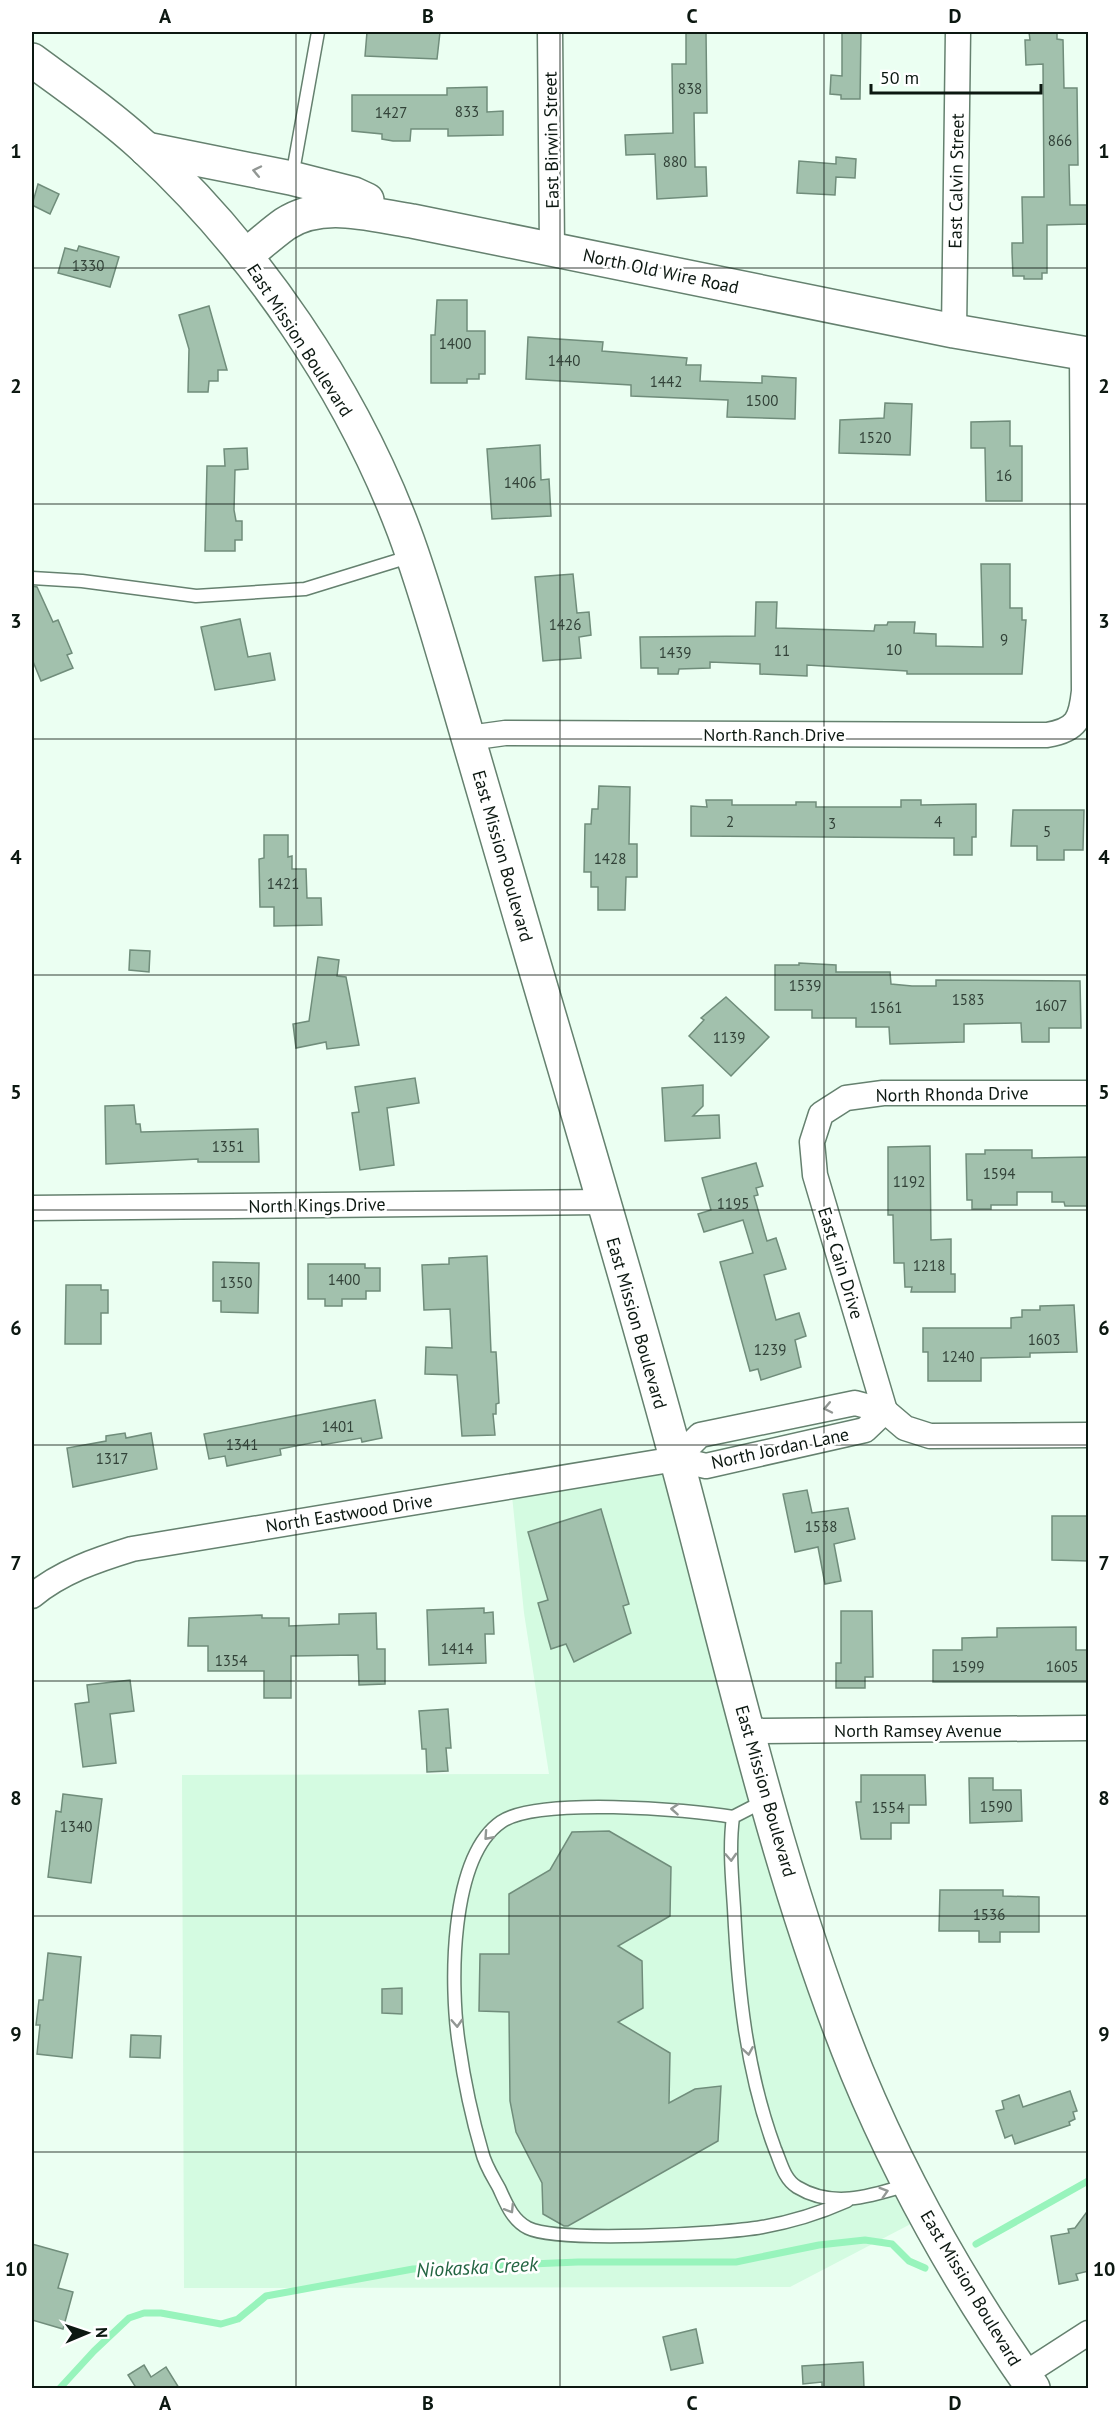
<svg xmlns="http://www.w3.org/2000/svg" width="1120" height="2420" viewBox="0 0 1120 2420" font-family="'PT Sans',sans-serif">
<rect width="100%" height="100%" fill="#ebfff2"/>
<polygon fill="#d4fbe1" points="676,1459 748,1731 926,2216 790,2287 184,2288 182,1775 549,1774 524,1613 511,1486"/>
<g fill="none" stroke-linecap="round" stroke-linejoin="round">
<g stroke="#98f4bc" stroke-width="7">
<polyline points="976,2244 1088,2181"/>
<polyline points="60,2388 94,2351 129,2318 144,2313 161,2313 221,2324 238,2319 266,2296 413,2269 578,2262 736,2262 819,2245 865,2240 892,2244 909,2261 925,2268"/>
</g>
</g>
<g fill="#a2c1ad" stroke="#708d7b" stroke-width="1.5">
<polygon points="367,32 440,32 437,59 365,56"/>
<polygon points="686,32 706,32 707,113 694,113 695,167 706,167 707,196 657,199 655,154 626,155 625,135 673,133 672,64 686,64"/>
<polygon points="842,32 861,32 860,99 841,99 841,95 830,94 831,75 842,76"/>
<polygon points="1029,32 1057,32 1057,39 1063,40 1064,88 1077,88 1078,165 1069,165 1070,205 1089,205 1089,224 1047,225 1047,273 1042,273 1042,279 1024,279 1024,276 1013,276 1012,252 1012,243 1023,243 1022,197 1044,197 1043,64 1026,65 1025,40 1030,40"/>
<polygon points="487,87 487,112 503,111 503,135 448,136 448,129 411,129 410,141 393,141 382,139 382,134 352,131 352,95 447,95 447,88"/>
<polygon points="836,157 856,159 855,178 836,177 835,195 797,193 799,161 836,164"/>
<polygon points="38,184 59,194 50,214 32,205"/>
<polygon points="79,246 119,257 110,287 58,273 65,248 77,251"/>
<polygon points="437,300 467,300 467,331 485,331 485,374 479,374 479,379 467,379 467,383 431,383 431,335 435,335"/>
<polygon points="209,306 227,370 218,370 218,381 209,381 208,392 188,392 189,349 179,315"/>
<polygon points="528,337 603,342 602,351 687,358 686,365 701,365 700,381 762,383 762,376 796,378 795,419 727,417 728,400 631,396 631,385 526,379"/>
<polygon points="885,403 912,404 910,455 839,453 840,420 884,418"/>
<polygon points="1010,421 1010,446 1022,446 1022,501 986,501 985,448 971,448 971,422"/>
<polygon points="540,445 541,480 549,479 551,516 492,519 487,449"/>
<polygon points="247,448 248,469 235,470 234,510 236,521 242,521 242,540 235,540 235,551 205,551 207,466 225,466 224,449"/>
<polygon points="981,564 1010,564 1010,608 1022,608 1022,620 1026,620 1022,674 907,674 907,671 807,665 807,676 760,674 760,664 710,662 710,668 679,669 678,674 658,674 658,668 641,668 640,637 755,636 756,602 777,602 776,628 874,631 875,625 887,625 888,622 915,622 914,633 936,634 936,646 983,647"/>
<polygon points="573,574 577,613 589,612 591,635 579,637 581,658 543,661 535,577"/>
<polygon points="32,586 37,587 53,622 58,620 72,653 67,655 73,668 41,681 32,659"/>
<polygon points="240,619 248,657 270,653 275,680 215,690 201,627"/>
<polygon points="599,786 630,787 629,844 637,844 637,877 626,877 625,910 598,910 598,887 591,887 591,872 584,872 585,824 591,824 592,809 598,809"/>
<polygon points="706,800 732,800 732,805 796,805 796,802 816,802 816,807 901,807 901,800 921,800 921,805 976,804 976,837 972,837 972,855 954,855 954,838 691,836 691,806 707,807"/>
<polygon points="1013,810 1084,810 1083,850 1064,850 1064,860 1037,860 1037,846 1011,846"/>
<polygon points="264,835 288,835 288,857 292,856 292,869 306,869 307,898 321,898 322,925 274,926 274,907 260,907 259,859 264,858"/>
<polygon points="130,950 150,951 149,972 129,970"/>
<polygon points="318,957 339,960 337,976 346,977 359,1045 327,1049 326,1042 296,1048 293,1024 309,1021"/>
<polygon points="799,963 836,965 836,972 890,972 891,984 912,986 936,986 936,980 1080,981 1081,1028 1049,1028 1049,1042 1022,1042 1021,1023 964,1024 964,1042 890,1044 889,1027 856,1027 856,1018 812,1018 812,1010 775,1010 775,965 799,965"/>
<polygon points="726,997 769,1037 731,1076 689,1036 704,1020 701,1018"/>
<polygon points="415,1078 419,1103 387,1108 394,1165 360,1170 352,1113 359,1112 355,1087"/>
<polygon points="703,1085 703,1106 693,1116 719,1115 720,1138 665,1141 662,1088"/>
<polygon points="134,1105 136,1124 140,1124 141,1132 258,1129 259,1162 198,1162 198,1159 106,1164 105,1106"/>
<polygon points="930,1146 931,1240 951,1239 951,1274 955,1274 955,1292 911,1292 912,1287 905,1287 904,1263 894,1263 893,1215 888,1215 888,1147"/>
<polygon points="985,1150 1032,1150 1032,1158 1089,1157 1089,1206 1065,1206 1064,1202 1052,1202 1052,1192 1017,1192 1017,1205 991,1205 991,1209 972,1209 972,1200 967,1200 966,1154 985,1154"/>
<polygon points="756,1163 763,1186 756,1188 758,1195 754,1196 767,1241 776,1238 786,1269 764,1275 776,1320 799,1313 806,1336 795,1340 801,1367 761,1380 758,1369 750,1371 720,1262 753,1253 743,1220 704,1232 698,1214 711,1210 702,1178"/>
<polygon points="487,1256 491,1352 496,1352 499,1403 496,1404 496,1414 493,1414 495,1435 462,1436 457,1375 425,1374 426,1347 452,1348 450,1309 424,1310 422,1265 449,1264 449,1258"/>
<polygon points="213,1262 259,1263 258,1313 221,1312 221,1301 213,1301"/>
<polygon points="308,1264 365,1264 365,1268 380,1268 380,1291 366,1291 366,1299 342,1299 342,1306 325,1306 325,1299 308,1299"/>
<polygon points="66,1285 101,1285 101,1290 108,1290 108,1313 101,1313 101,1344 65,1344"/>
<polygon points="1074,1305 1077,1352 1030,1353 1030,1357 981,1358 981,1381 928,1381 928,1352 923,1352 923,1328 1011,1328 1011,1318 1022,1317 1022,1310 1040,1310 1040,1306"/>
<polygon points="375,1400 382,1438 362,1442 361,1438 322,1445 321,1441 280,1449 281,1455 227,1466 225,1456 209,1459 204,1434"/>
<polygon points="125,1433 126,1438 151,1433 157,1469 73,1487 67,1448 106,1441 106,1436"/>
<polygon points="807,1490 812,1513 848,1508 855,1539 834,1544 841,1581 825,1584 818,1547 795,1552 783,1494"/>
<polygon points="601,1509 629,1604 623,1606 631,1633 574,1662 566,1644 551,1649 538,1603 548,1600 528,1532"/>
<polygon points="1052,1516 1089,1516 1089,1561 1052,1560"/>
<polygon points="484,1608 484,1613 493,1612 494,1634 485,1634 486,1663 429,1665 427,1610"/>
<polygon points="841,1611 872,1611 873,1677 865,1677 865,1688 836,1688 836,1663 841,1663"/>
<polygon points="376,1613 377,1649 385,1649 385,1684 359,1685 358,1655 291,1656 291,1698 264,1698 264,1671 208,1671 208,1646 188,1646 189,1618 262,1615 262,1618 289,1618 289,1626 339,1624 339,1614"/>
<polygon points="1076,1627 1076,1650 1089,1650 1089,1682 933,1682 933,1650 962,1650 962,1638 997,1637 997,1628"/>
<polygon points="130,1680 134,1711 110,1714 116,1763 83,1767 75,1704 89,1702 87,1685"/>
<polygon points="448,1709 451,1748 446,1748 448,1771 427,1772 426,1749 422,1749 419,1711"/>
<polygon points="861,1775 925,1775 926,1805 909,1805 909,1823 891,1823 891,1839 861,1839 856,1802 861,1802"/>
<polygon points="969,1778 993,1778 993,1790 1021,1790 1022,1821 970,1823"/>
<polygon points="63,1794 102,1799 91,1883 48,1877 56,1811 61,1812"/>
<polygon points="609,1831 671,1867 670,1916 618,1946 642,1961 643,2008 618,2022 670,2053 669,2103 695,2089 721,2086 718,2141 568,2226 564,2226 543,2214 542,2183 516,2132 510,2101 509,2012 479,2011 480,1954 509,1954 509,1894 550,1870 572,1832"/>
<polygon points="940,1890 1003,1890 1003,1896 1039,1897 1039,1932 1000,1932 1000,1942 979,1942 979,1931 939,1931"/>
<polygon points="48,1953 81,1957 72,2058 37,2054 40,2025 36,2025 39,2000 43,2000"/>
<polygon points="402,1988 402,2014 382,2013 382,1989"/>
<polygon points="131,2035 161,2036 160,2058 130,2057"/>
<polygon points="1070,2091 1077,2111 1073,2112 1075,2119 1069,2122 1070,2125 1015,2144 1012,2135 1005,2138 996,2111 1004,2109 1002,2101 1019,2095 1023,2107"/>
<polygon points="1089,2209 1089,2271 1076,2274 1078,2280 1059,2284 1051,2236 1069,2233 1068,2229 1075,2228"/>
<polygon points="32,2244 68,2254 58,2288 73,2292 63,2329 32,2320"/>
<polygon points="696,2329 703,2363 671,2370 663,2337"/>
<polygon points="863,2362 864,2388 822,2388 822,2382 803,2384 802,2366"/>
<polygon points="144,2365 151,2377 166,2367 179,2388 132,2388 135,2386 128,2375"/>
</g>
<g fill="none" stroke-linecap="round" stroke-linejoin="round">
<defs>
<g id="lane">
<polyline points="292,177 318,32"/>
<polyline points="32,578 82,581 196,596 305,589 412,556"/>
<path d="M764 1801 733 1817C729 1847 732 1877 734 1908 738 1990 746 2071 775 2149 781 2163 784 2179 797 2187 833 2209 871 2196 907 2185"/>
<path d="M733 1817C688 1809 537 1797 501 1822 449 1858 450 1988 459 2045 464 2080 472 2118 482 2152 485 2165 493 2177 499 2188 506 2203 512 2220 528 2228 558 2243 724 2234 762 2227 791 2222 820 2213 847 2201"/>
</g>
<g id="street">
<polyline points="550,32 552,248"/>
<polyline points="954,331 958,32"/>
<path d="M469 738 505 733 1047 735C1077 730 1081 719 1084 691L1082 353"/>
<polyline points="32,1208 602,1202"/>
<polyline points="885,1411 815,1175 812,1142 821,1114 846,1098 883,1093 1088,1093"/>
<polyline points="676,1459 700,1435 855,1403 885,1411 905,1428 930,1436 1088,1435"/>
<path d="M32 1596C61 1572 96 1560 132 1549L676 1459 706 1466 865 1430 885 1411"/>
<polyline points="748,1731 1088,1728"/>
<polyline points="1023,2375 1088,2333"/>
</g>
<g id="secondary">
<path d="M32 60C70 88 109 115 144 147 255 249 351 390 404 531 422 579 436 629 451 679 477 766 502 853 527 940 579 1118 633 1296 681 1476 734 1675 779 1880 857 2072 903 2183 964 2290 1033 2388"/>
<polyline points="146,149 291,178 354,194 367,200"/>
<path d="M245 256C258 246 271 234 285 224 322 199 372 215 412 221L954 331 1088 354"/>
</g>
</defs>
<use href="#lane" stroke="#65816f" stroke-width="15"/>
<use href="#street" stroke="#65816f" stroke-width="27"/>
<use href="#secondary" stroke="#65816f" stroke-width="36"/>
<use href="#lane" stroke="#fff" stroke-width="12"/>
<use href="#street" stroke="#fff" stroke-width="24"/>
<use href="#secondary" stroke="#fff" stroke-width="33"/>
</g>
<defs><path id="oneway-chevron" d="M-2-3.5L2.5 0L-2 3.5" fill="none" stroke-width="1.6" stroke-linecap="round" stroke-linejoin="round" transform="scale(1.5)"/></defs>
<g stroke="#929794">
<use href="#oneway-chevron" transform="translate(257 171) rotate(-168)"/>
<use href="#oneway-chevron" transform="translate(828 1408) rotate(168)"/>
<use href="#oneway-chevron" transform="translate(675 1809) rotate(-176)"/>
<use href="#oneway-chevron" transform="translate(488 1836) rotate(132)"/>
<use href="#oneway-chevron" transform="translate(731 1857) rotate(87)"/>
<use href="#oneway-chevron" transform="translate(457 2023) rotate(87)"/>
<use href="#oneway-chevron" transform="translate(748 2051) rotate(80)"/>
<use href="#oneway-chevron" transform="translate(884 2192) rotate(-17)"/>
<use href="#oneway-chevron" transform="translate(510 2209) rotate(58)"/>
</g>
<path fill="none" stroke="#0c1811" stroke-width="1.5" stroke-opacity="0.55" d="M296 32V2388M560 32V2388M824 32V2388M32 268H1088M32 504H1088M32 739H1088M32 975H1088M32 1210H1088M32 1445H1088M32 1681H1088M32 1916H1088M32 2152H1088"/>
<g text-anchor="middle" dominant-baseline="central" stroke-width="5" stroke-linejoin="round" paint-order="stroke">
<g font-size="15" fill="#324238">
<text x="690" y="88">838</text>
<text x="467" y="111">833</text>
<text x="391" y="112">1427</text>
<text x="1060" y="140">866</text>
<text x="675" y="161">880</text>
<text x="88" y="265">1330</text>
<text x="455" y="343">1400</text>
<text x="564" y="360">1440</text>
<text x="666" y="381">1442</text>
<text x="762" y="400">1500</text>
<text x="875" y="437">1520</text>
<text x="1004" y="475">16</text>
<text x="520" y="482">1406</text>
<text x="565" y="624">1426</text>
<text x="1004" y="639">9</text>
<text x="894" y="649">10</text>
<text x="782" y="650">11</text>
<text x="675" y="652">1439</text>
<text x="730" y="821">2</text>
<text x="938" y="821">4</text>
<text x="832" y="823">3</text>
<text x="1047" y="831">5</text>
<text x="610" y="858">1428</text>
<text x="283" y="883">1421</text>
<text x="805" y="985">1539</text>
<text x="968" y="999">1583</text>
<text x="1051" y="1005">1607</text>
<text x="886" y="1007">1561</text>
<text x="729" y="1037">1139</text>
<text x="228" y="1146">1351</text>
<text x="999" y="1173">1594</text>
<text x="909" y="1181">1192</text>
<text x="733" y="1203">1195</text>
<text x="929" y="1265">1218</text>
<text x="344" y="1279">1400</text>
<text x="236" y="1282">1350</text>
<text x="1044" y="1339">1603</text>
<text x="770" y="1349">1239</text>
<text x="958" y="1356">1240</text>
<text x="338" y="1426">1401</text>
<text x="242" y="1444">1341</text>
<text x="112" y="1458">1317</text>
<text x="821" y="1526">1538</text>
<text x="457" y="1648">1414</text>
<text x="231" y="1660">1354</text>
<text x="968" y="1666">1599</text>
<text x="1062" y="1666">1605</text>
<text x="996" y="1806">1590</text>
<text x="888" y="1807">1554</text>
<text x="76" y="1826">1340</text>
<text x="989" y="1914">1536</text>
</g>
<g font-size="18" fill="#0c1811" stroke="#fff">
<text transform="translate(551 140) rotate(-91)">East Birwin Street</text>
<text transform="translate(956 181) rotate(-89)">East Calvin Street</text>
<text transform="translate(661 271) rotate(12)">North Old Wire Road</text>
<text transform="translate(300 340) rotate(57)">East Mission Boulevard</text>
<text x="774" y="734">North Ranch Drive</text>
<text transform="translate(503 856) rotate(74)">East Mission Boulevard</text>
<text transform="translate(952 1094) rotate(-1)">North Rhonda Drive</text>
<text transform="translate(317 1205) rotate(-1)">North Kings Drive</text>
<text transform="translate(841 1263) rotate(73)">East Cain Drive</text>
<text transform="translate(637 1323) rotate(74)">East Mission Boulevard</text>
<text transform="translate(780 1448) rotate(-12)">North Jordan Lane</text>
<text transform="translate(349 1513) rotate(-9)">North Eastwood Drive</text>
<text x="918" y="1730">North Ramsey Avenue</text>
<text transform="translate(766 1791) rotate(74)">East Mission Boulevard</text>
<text transform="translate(971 2288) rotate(59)">East Mission Boulevard</text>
</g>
<g font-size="20" font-style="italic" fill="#236542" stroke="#fff">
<text transform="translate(477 2267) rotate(-3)">Niokaska Creek</text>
</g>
</g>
<rect width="1120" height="2420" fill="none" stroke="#ffffff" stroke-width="66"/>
<g transform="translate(87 2333) rotate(88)" stroke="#ffffff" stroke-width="4.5" paint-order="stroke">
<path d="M0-4.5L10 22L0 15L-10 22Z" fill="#0c1811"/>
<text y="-9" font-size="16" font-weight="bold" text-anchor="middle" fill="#0c1811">N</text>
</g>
<path d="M871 84v9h170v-9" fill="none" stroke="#0c1811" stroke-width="3"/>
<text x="880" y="84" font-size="18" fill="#0c1811" stroke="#ffffff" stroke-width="4.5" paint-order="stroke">50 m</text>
<rect x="33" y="33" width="1054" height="2354" fill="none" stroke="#0c1811" stroke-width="2"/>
<g font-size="20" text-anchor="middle" font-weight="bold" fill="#0c1811">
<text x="165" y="23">A</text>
<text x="428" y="23">B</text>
<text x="692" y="23">C</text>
<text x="955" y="23">D</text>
<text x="16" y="158">1</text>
<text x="1104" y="158">1</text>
<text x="16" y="393">2</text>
<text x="1104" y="393">2</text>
<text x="16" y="628">3</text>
<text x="1104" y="628">3</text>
<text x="16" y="864">4</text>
<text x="1104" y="864">4</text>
<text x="16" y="1099">5</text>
<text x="1104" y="1099">5</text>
<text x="16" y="1335">6</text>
<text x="1104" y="1335">6</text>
<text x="16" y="1570">7</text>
<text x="1104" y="1570">7</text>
<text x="16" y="1805">8</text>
<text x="1104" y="1805">8</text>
<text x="16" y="2041">9</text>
<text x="1104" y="2041">9</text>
<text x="16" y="2276">10</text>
<text x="1104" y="2276">10</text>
<text x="165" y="2410">A</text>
<text x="428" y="2410">B</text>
<text x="692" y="2410">C</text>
<text x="955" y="2410">D</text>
</g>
</svg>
